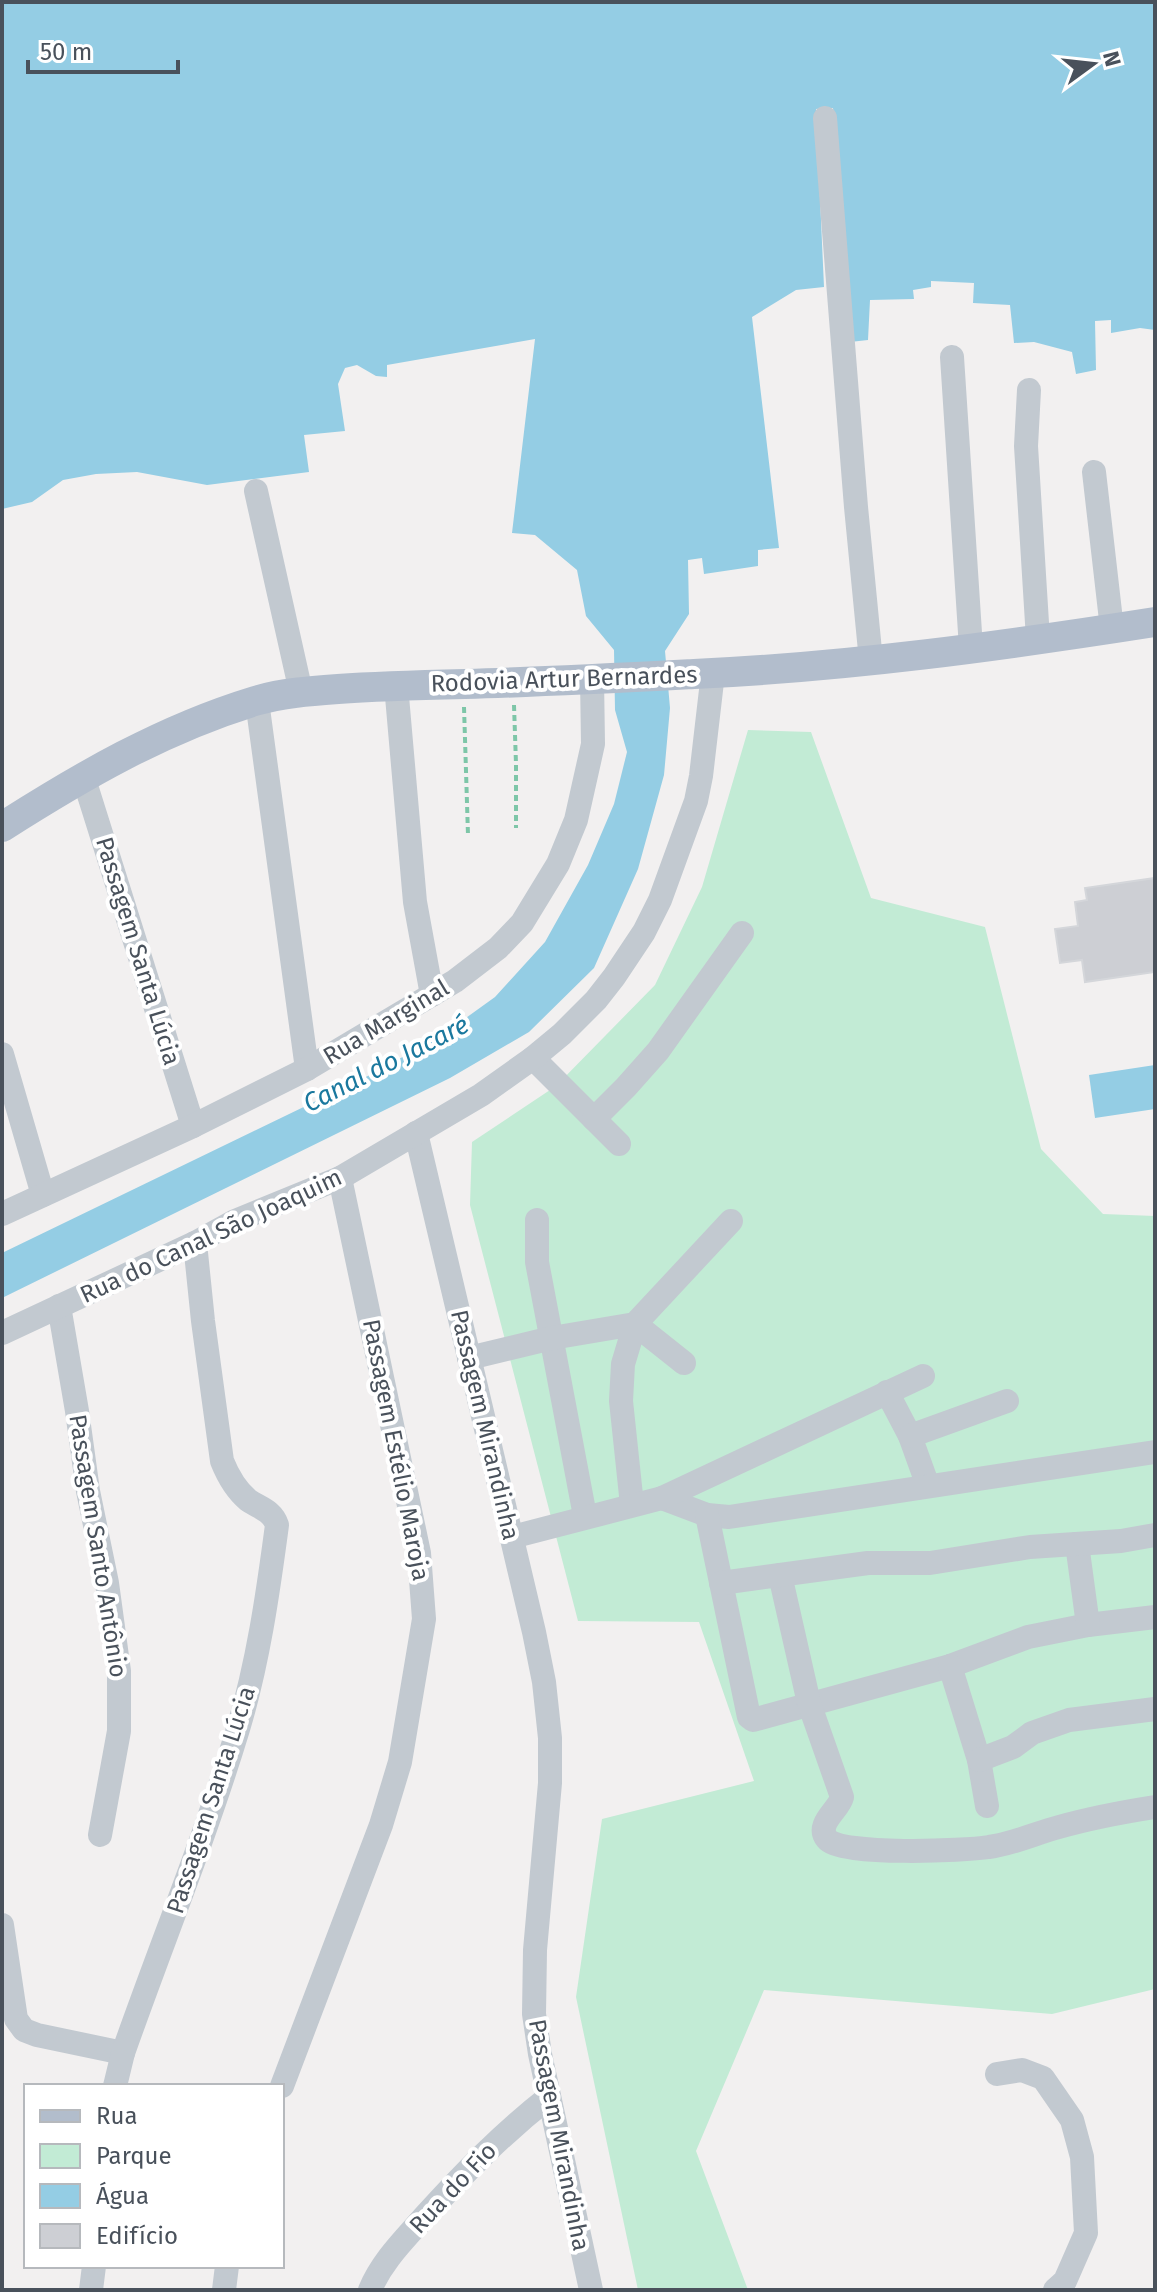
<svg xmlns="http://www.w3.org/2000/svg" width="1157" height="2292" viewBox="0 0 1157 2292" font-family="'Fira Sans',sans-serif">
<rect width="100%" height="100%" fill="#f2f0f0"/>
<polygon fill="#c2ebd5" points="748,730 811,732 871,898 985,927 1041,1149 1103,1214 1155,1216 1155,1989 1052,2014 764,1990 696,2151 748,2290 638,2290 576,1997 602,1819 754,1781 699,1622 578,1621 470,1205 472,1142 556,1086 655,985 702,887"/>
<g fill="#94cde4">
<polygon points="2,2 1155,2 1155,330 1140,328 1111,333 1111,320 1095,321 1096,370 1076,374 1072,352 1034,342 1014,343 1010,305 973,303 974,283 931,281 931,287 913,290 914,299 870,300 868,340 850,342 833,108 816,109 824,287 796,290 752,317 779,548 758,550 758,566 704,574 702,558 688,560 689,614 665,651 670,708 664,775 638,869 594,968 529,1032 450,1078 2,1298 2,1253 376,1072 445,1033 495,997 545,942 588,865 614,804 627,752 615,710 614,650 586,616 577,570 535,535 512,533 535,339 387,365 387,377 376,376 357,365 345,368 338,384 345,431 304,435 309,472 207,485 137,472 96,474 63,480 32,502 2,509"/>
<polygon points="1155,1065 1155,1109 1095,1118 1089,1075"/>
</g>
<polygon fill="#cdcfd4" stroke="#d4d6da" stroke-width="2" points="1155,878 1155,972 1085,982 1082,960 1060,963 1055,929 1078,926 1075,902 1087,900 1085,888"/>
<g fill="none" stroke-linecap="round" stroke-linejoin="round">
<g stroke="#7ec6a8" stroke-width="4" stroke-dasharray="6 4" stroke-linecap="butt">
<polyline points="514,705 516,764 516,828"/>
<polyline points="464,707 468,835"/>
</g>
<g stroke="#c2c9d0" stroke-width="24">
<polyline points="825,118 856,507 871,661"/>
<polyline points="952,357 971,648"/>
<polyline points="1029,390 1026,446 1038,639"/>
<polyline points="1094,472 1112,629"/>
<polyline points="256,491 301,692"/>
<polyline points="396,685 415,902 432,995"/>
<polyline points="257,701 307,1069"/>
<polyline points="83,776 193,1126"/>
<polyline points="2,1054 43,1195"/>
<polyline points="533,1058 619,1144"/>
<polyline points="594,1119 626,1087 658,1051 742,933"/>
<polyline points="416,1133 534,1632 544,1682 550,1738 550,1783 535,1950 534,2014 540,2054 591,2290"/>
<polyline points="2,1214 193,1126 307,1069 455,981 498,948 522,923 558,864 576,820 593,744 592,678"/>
<polyline points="537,1220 537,1262 585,1516"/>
<polyline points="59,1306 77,1411 88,1491 107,1583 119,1671 119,1731 100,1835"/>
<polyline points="2,1333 195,1243 235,1221 340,1178 481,1095 533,1058 562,1034 596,1000 614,977 644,932 660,900 696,801 701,776 713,673"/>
<polyline points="469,1358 552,1338 635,1324 731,1221"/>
<polyline points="887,1392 910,1436 928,1486"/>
<polyline points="910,1436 1007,1401"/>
<polyline points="662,1498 707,1515 729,1517 1155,1452"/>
<polyline points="632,1505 621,1401 623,1364 635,1324 684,1363"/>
<polyline points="707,1515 749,1717 753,1720 950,1666 1028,1637 1088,1625 1155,1617"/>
<polyline points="512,1537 662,1498 923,1376"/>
<polyline points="1077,1544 1088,1625"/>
<path d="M780 1575 809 1703 842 1797C839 1810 815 1824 827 1839 840 1856 965 1851 989 1847 1013 1844 1036 1833 1059 1827 1091 1818 1123 1812 1155 1807"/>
<polyline points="721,1583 868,1563 930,1563 1030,1547 1121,1541 1155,1535"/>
<polyline points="950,1666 979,1760 987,1806"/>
<polyline points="979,1760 1013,1747 1032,1733 1069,1720 1155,1709"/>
<polyline points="2,1925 16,2019 24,2030 37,2035 123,2053"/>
<polyline points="997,2074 1022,2070 1043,2078 1072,2120 1082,2157 1086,2233 1065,2281 1055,2290"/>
<path d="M115 2086 123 2053C161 1945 205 1838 238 1729 258 1663 268 1593 277 1525 272 1510 259 1508 248 1500 235 1489 228 1476 222 1461L203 1321 195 1243"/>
<polyline points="282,2086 381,1825 400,1762 424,1619 419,1553 340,1178"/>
<polyline points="91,2290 94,2266"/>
<polyline points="224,2290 227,2266"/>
<path d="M370 2290C382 2261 404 2240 425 2216 465 2172 502 2134 549 2097"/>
</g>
<path stroke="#b2bdcc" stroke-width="30" d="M2 827C82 776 163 729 255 701 282 693 310 691 338 689 380 686 422 685 465 684 541 682 617 678 694 674 848 667 1002 646 1155 622"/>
</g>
<g text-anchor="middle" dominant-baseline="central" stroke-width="8" stroke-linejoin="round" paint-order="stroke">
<g font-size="24" fill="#49515b" stroke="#fff">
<text transform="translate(564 679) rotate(-2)">Rodovia Artur Bernardes</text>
<text transform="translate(138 951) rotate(73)">Passagem Santa Lúcia</text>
<text transform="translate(386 1022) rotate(-31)">Rua Marginal</text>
<text transform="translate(211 1236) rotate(-25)">Rua do Canal São Joaquim</text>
<text transform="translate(485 1425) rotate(77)">Passagem Mirandinha</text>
<text transform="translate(396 1450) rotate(79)">Passagem Estélio Maroja</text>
<text transform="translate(98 1546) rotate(81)">Passagem Santo Antônio</text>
<text transform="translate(211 1800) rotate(-72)">Passagem Santa Lúcia</text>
<text transform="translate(559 2135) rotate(79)">Passagem Mirandinha</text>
<text transform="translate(453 2188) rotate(-47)">Rua do Fio</text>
</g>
<g font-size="26" font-style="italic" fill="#1a789e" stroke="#fff">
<text transform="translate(386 1064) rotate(-27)">Canal do Jacaré</text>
</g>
</g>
<rect width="1157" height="2292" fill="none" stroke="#49515b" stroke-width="8"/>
<rect x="24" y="2084" width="260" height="184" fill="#ffffff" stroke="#b6b9bd" stroke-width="2"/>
<rect x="40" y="2110" width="40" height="12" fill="#b2bdcc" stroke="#b6b9bd" stroke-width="2"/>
<text x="96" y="2124" font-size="24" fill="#49515b">Rua</text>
<rect x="40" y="2144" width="40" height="24" fill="#c2ebd5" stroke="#b6b9bd" stroke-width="2"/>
<text x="96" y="2164" font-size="24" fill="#49515b">Parque</text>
<rect x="40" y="2184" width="40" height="24" fill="#94cde4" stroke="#b6b9bd" stroke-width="2"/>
<text x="96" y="2204" font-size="24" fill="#49515b">Água</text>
<rect x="40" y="2224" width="40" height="24" fill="#cdcfd4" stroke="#b6b9bd" stroke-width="2"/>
<text x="96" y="2244" font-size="24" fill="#49515b">Edifício</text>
<g transform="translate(1093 64) rotate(75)" stroke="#ffffff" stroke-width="6" paint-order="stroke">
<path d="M0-6L14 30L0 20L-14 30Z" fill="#49515b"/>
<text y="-12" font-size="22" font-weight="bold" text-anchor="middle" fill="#49515b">N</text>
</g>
<path d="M28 60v12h150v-12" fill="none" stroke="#49515b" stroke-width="4"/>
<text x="40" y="60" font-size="24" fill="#49515b" stroke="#ffffff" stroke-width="6" paint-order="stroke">50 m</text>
</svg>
